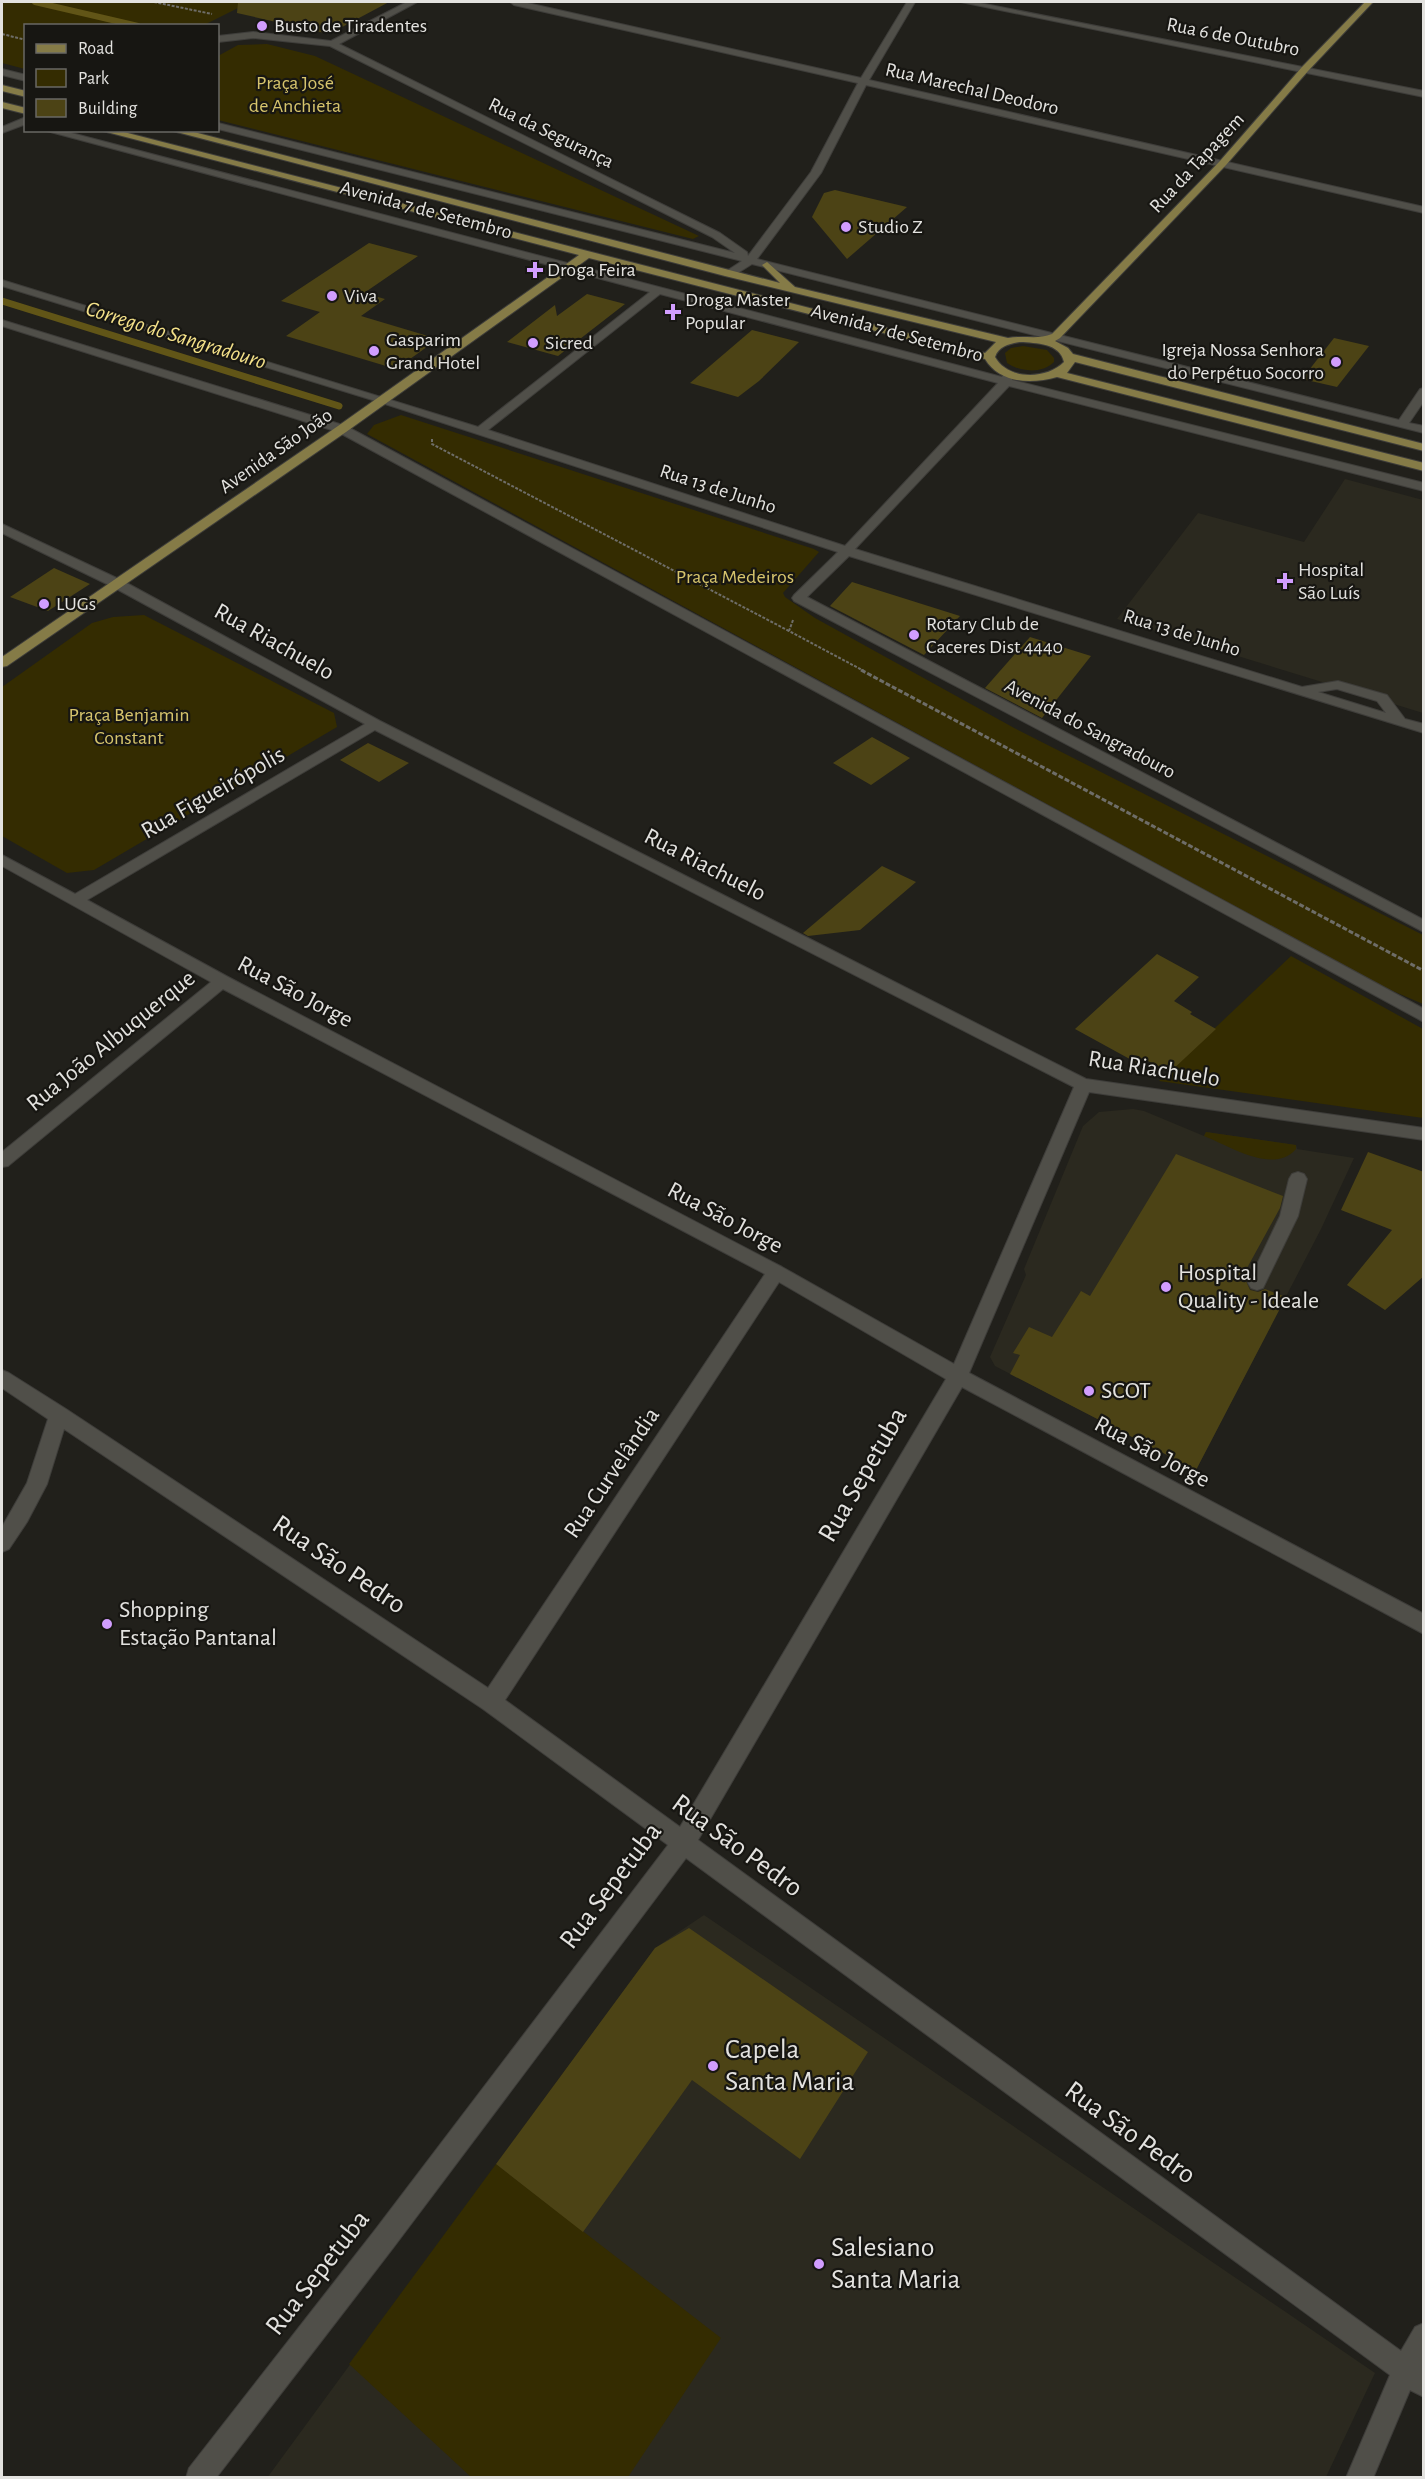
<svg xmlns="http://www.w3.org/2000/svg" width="1425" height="2479" viewBox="0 0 1425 2479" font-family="'Alegreya Sans',sans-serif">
<rect width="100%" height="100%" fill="#21201b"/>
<g fill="#2b291f">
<polygon points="1345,479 1423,500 1423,713 1117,619 1198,513 1304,542"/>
<polygon points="1133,1109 1144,1111 1204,1136 1206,1132 1296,1145 1297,1149 1354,1158 1321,1229 1196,1470 995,1366 990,1357 1026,1275 1024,1269 1083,1126 1099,1112"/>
<polygon points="704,1915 1375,2373 1326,2477 267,2478 655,1948"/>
</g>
<g fill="#342c01">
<polygon points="2,2 250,2 204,25 26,26 25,69 2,63"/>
<polygon points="267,44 315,56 699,236 693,239 218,120 218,56 238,45"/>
<path d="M1023 346 1047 350 1054 358V362C1042 374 1020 372 1007 363L1005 353 1011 348Z"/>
<polygon points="401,415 814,549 819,552 783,593 785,597 815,618 1016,729 1423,935 1423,1004 1379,985 367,434 374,425"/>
<polygon points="144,615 334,713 337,727 94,870 67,873 2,836 2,687 92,623 113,617"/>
<polygon points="1291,956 1423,1029 1423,1118 1159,1081"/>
<path d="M1206 1132 1296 1145V1149C1273 1175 1230 1146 1204 1136Z"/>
<polygon points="496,2164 721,2338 628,2477 471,2477 349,2364"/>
</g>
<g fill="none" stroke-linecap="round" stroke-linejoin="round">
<polyline stroke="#615517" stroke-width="6" points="35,2 138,26"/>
<polyline stroke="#615517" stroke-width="7" points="2,301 339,406"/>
</g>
<g fill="#4c4315">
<polygon points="238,2 389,2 329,34 237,13"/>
<polygon points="835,190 907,207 847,259 812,217 824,193"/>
<polygon points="369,243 418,256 364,293 385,299 361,316 438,339 396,369 286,336 320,312 281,301"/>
<polygon points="587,294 625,304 558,356 507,342 555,305 557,316"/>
<polygon points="752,330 799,342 759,381 738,397 690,383"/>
<polygon points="1334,338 1369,346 1337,387 1302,379"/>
<polygon points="54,568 90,584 48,611 10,597"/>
<polygon points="852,582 960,616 924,655 830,606"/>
<polygon points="1030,637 1091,656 1042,718 985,688"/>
<polygon points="872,737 910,758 871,785 833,763"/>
<polygon points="368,743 409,763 379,782 340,760"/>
<polygon points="882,866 916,882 860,930 808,936 803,933"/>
<polygon points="1157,954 1199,977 1174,1001 1192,1012 1190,1014 1216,1029 1170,1072 1142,1058 1137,1063 1075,1029"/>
<polygon points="1368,1152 1424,1172 1424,1276 1385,1310 1347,1285 1392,1230 1341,1210"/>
<polygon points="1176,1154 1283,1196 1280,1208 1241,1279 1246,1281 1250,1290 1258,1292 1265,1289 1286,1297 1196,1470 1010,1374 1020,1355 1013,1353 1029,1327 1052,1337 1081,1291 1090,1296"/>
<polygon points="689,1928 868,2052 800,2159 692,2080 583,2232 496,2164 655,1948"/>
</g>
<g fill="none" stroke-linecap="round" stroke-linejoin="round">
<defs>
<g id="minor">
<polygon points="407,2 417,2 339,44 720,233 747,252 748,256 811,172 858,83 514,5 510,2 523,2 861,78 907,2 915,2 869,80 1424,207 1424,213 866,85 821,173 757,259 1399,420 1420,389 1424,388 1424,401 1409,423 1424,426 1424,433 752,264 733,276 725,276 725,272 742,261 218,129 218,123 735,253 712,237 330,46 253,38 218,42 218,36 253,32 331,41"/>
<polygon points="961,2 975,2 1424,91 1424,97"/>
<polygon points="2,69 26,75 26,81 2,75"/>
<polygon points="26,117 26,124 2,133 2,127"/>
<path d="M43 130H60L1002 377 1005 372H1013L1015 374 1012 380 1424 483V491L1009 386 855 549 1302 687 1338 681 1387 695 1405 719 1424 724V733L849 556 807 597 1424 920V932L794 601 792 598 794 595 838 552 379 402 2 286V280L478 427 650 292ZM660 294 998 383 845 546 488 430ZM1337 689 1377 701 1386 713 1318 692Z"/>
<polygon points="2,320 346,426 1424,1009 1424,1022 338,432 2,326"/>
<path d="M2 524 123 581 380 721 1086 1079 1424 1128V1140L1089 1092 969 1373 1424 1614V1634L962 1387 698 1840 1401 2351 1415 2327 1424 2323V2397L1410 2390 1373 2478H1346L1390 2375 686 1858 393 2248 216 2478H186L189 2468 375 2230 668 1845 483 1709 64 1429 47 1484 27 1522 9 1549 2 1552V1527L27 1483 48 1419 2 1388V1370L9 1373 66 1409 488 1688 765 1274 223 989 8 1166 2 1167V1152L211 982 2 866V855L75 894 365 724 113 587 2 533ZM375 730 1074 1087 954 1364 782 1267 228 977 87 900ZM779 1282 946 1379 680 1827 505 1700Z"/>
<polygon points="1298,1172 1304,1174 1307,1179 1298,1216 1263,1288 1257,1290 1251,1288 1248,1283 1280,1216 1289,1179 1292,1174"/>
</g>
<g id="major">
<path d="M1365 2H1373L1308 71 1226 165 1060 338 1055 341 1068 348 1073 354 1424 444V451L1075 362 1067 373 1424 463V471L1057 377C1032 384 1000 384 985 359L589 258 346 432 7 666 2 667V657L338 426 579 255 99 130H116L985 353 996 342 725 276 169 130H186L780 283 762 265 767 262 795 287 1008 338C1024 335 1038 340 1052 334L1220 161 1302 67ZM1020 342C1036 343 1060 343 1064 362 1046 380 1008 380 995 357 999 346 1009 344 1020 342Z"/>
<polygon points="2,85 26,91 26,97 2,91"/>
<polygon points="2,102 26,108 26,114 2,108"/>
</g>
</defs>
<use href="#minor" stroke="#3e3d3a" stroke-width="2"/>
<use href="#major" stroke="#3e3d3a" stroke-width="2"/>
<g stroke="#6e6d68" stroke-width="2" stroke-dasharray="3 1.5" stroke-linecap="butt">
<polyline points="154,2 212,14"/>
<polyline points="2,34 26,40"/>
<polyline points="432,439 432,444 789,631"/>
<polyline points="793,620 789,631 864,671"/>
</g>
<polyline stroke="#6e6d68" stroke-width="3" stroke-dasharray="5 2" stroke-linecap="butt" points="861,670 1424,971"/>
<use href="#minor" fill="#504f49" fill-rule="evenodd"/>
<use href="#major" fill="#857b47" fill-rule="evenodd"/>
</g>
<g fill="#d19dfe" stroke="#171612" stroke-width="2">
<circle cx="262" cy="26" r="6"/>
<circle cx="846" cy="227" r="6"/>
<path d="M532 261h6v6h6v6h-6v6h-6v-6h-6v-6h6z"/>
<circle cx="332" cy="296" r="6"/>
<path d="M670 303h6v6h6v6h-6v6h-6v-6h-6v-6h6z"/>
<circle cx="533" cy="343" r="6"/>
<circle cx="374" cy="351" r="6"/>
<circle cx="1336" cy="362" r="6"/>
<path d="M1282 572h6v6h6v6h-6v6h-6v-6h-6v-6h6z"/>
<circle cx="44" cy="604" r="6"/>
<circle cx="914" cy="635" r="6"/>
<circle cx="1166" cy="1287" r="6"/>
<circle cx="1089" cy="1391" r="6"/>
<circle cx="107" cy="1624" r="6"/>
<circle cx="713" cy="2066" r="6"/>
<circle cx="819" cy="2264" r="6"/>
</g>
<g text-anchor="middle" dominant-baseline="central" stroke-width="4.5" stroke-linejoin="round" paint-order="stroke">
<g font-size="20" fill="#e3e2df" stroke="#171612" text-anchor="start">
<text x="274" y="26">Busto de Tiradentes</text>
<text x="858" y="227">Studio Z</text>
<text x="547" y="270">Droga Feira</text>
<text x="344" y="296">Viva</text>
<text x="685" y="300">Droga Master<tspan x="685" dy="23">Popular</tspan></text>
<text x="386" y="340">Gasparim<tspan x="386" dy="23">Grand Hotel</tspan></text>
<text x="545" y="343">Sicred</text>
<text x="1324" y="350" text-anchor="end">Igreja Nossa Senhora<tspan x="1324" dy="23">do Perpétuo Socorro</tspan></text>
<text x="1298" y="570">Hospital<tspan x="1298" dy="23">São Luís</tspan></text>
<text x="56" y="604">LUGs</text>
<text x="926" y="624">Rotary Club de<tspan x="926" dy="23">Caceres Dist 4440</tspan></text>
</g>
<g font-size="20" fill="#e3e2df" stroke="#171612">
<text transform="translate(1233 37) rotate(11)">Rua 6 de Outubro</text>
<text transform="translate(972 89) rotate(13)">Rua Marechal Deodoro</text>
<text transform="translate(551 133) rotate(26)">Rua da Segurança</text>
<text transform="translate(1197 163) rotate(-47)">Rua da Tapagem</text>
<text transform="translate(426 210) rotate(15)">Avenida 7 de Setembro</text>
<text transform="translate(897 333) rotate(15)">Avenida 7 de Setembro</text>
<text transform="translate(276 451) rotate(-35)">Avenida São João</text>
<text transform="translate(718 489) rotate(18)">Rua 13 de Junho</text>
<text transform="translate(1182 633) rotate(17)">Rua 13 de Junho</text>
<text transform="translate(1090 729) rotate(28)">Avenida do Sangradouro</text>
</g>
<g font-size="20" fill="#d6c46c" stroke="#171612">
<text x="295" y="83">Praça José<tspan x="295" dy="23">de Anchieta</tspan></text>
<text x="735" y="577">Praça Medeiros</text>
<text x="129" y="715">Praça Benjamin<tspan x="129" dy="23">Constant</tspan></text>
</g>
<g font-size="22" font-style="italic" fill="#f4e189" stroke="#171612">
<text transform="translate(176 335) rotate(17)">Corrego do Sangradouro</text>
</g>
<g font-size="24" fill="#e3e2df" stroke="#171612">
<text transform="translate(274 642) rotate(29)">Rua Riachuelo</text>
<text transform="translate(213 793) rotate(-30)">Rua Figueirópolis</text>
<text transform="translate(705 865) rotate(27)">Rua Riachuelo</text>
<text transform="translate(295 992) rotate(28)">Rua São Jorge</text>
<text transform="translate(111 1041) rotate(-39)">Rua João Albuquerque</text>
<text transform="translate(1154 1069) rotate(9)">Rua Riachuelo</text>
<text transform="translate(725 1218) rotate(28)">Rua São Jorge</text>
<text transform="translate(1152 1452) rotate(28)">Rua São Jorge</text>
<text transform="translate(612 1473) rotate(-56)">Rua Curvelândia</text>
</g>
<g font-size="24" fill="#e3e2df" stroke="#171612" text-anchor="start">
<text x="1178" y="1273">Hospital<tspan x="1178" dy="28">Quality - Ideale</tspan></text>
<text x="1101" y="1391">SCOT</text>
<text x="119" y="1610">Shopping<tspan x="119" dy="28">Estação Pantanal</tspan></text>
</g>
<g font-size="28" fill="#e3e2df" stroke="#171612">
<text transform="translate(863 1475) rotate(-60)">Rua Sepetuba</text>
<text transform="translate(339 1565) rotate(34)">Rua São Pedro</text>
<text transform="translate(737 1846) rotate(36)">Rua São Pedro</text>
<text transform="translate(611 1886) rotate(-53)">Rua Sepetuba</text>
<text transform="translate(1130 2133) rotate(36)">Rua São Pedro</text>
<text transform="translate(318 2273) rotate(-52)">Rua Sepetuba</text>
</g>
<g font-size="28" fill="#e3e2df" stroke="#171612" text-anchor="start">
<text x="725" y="2050">Capela<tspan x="725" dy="32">Santa Maria</tspan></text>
<text x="831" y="2248">Salesiano<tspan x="831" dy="32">Santa Maria</tspan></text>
</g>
</g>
<rect width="1425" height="2479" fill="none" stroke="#e3e2df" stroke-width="6"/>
<rect x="24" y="24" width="195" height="108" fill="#171612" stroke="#696864" stroke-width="1.5"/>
<rect x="36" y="44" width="30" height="9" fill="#857b47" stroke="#696864" stroke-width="1.5"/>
<text x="78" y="54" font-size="18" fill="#e3e2df">Road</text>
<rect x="36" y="69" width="30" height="18" fill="#342c01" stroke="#696864" stroke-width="1.5"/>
<text x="78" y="84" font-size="18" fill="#e3e2df">Park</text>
<rect x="36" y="99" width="30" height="18" fill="#4c4315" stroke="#696864" stroke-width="1.5"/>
<text x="78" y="114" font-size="18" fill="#e3e2df">Building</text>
</svg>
